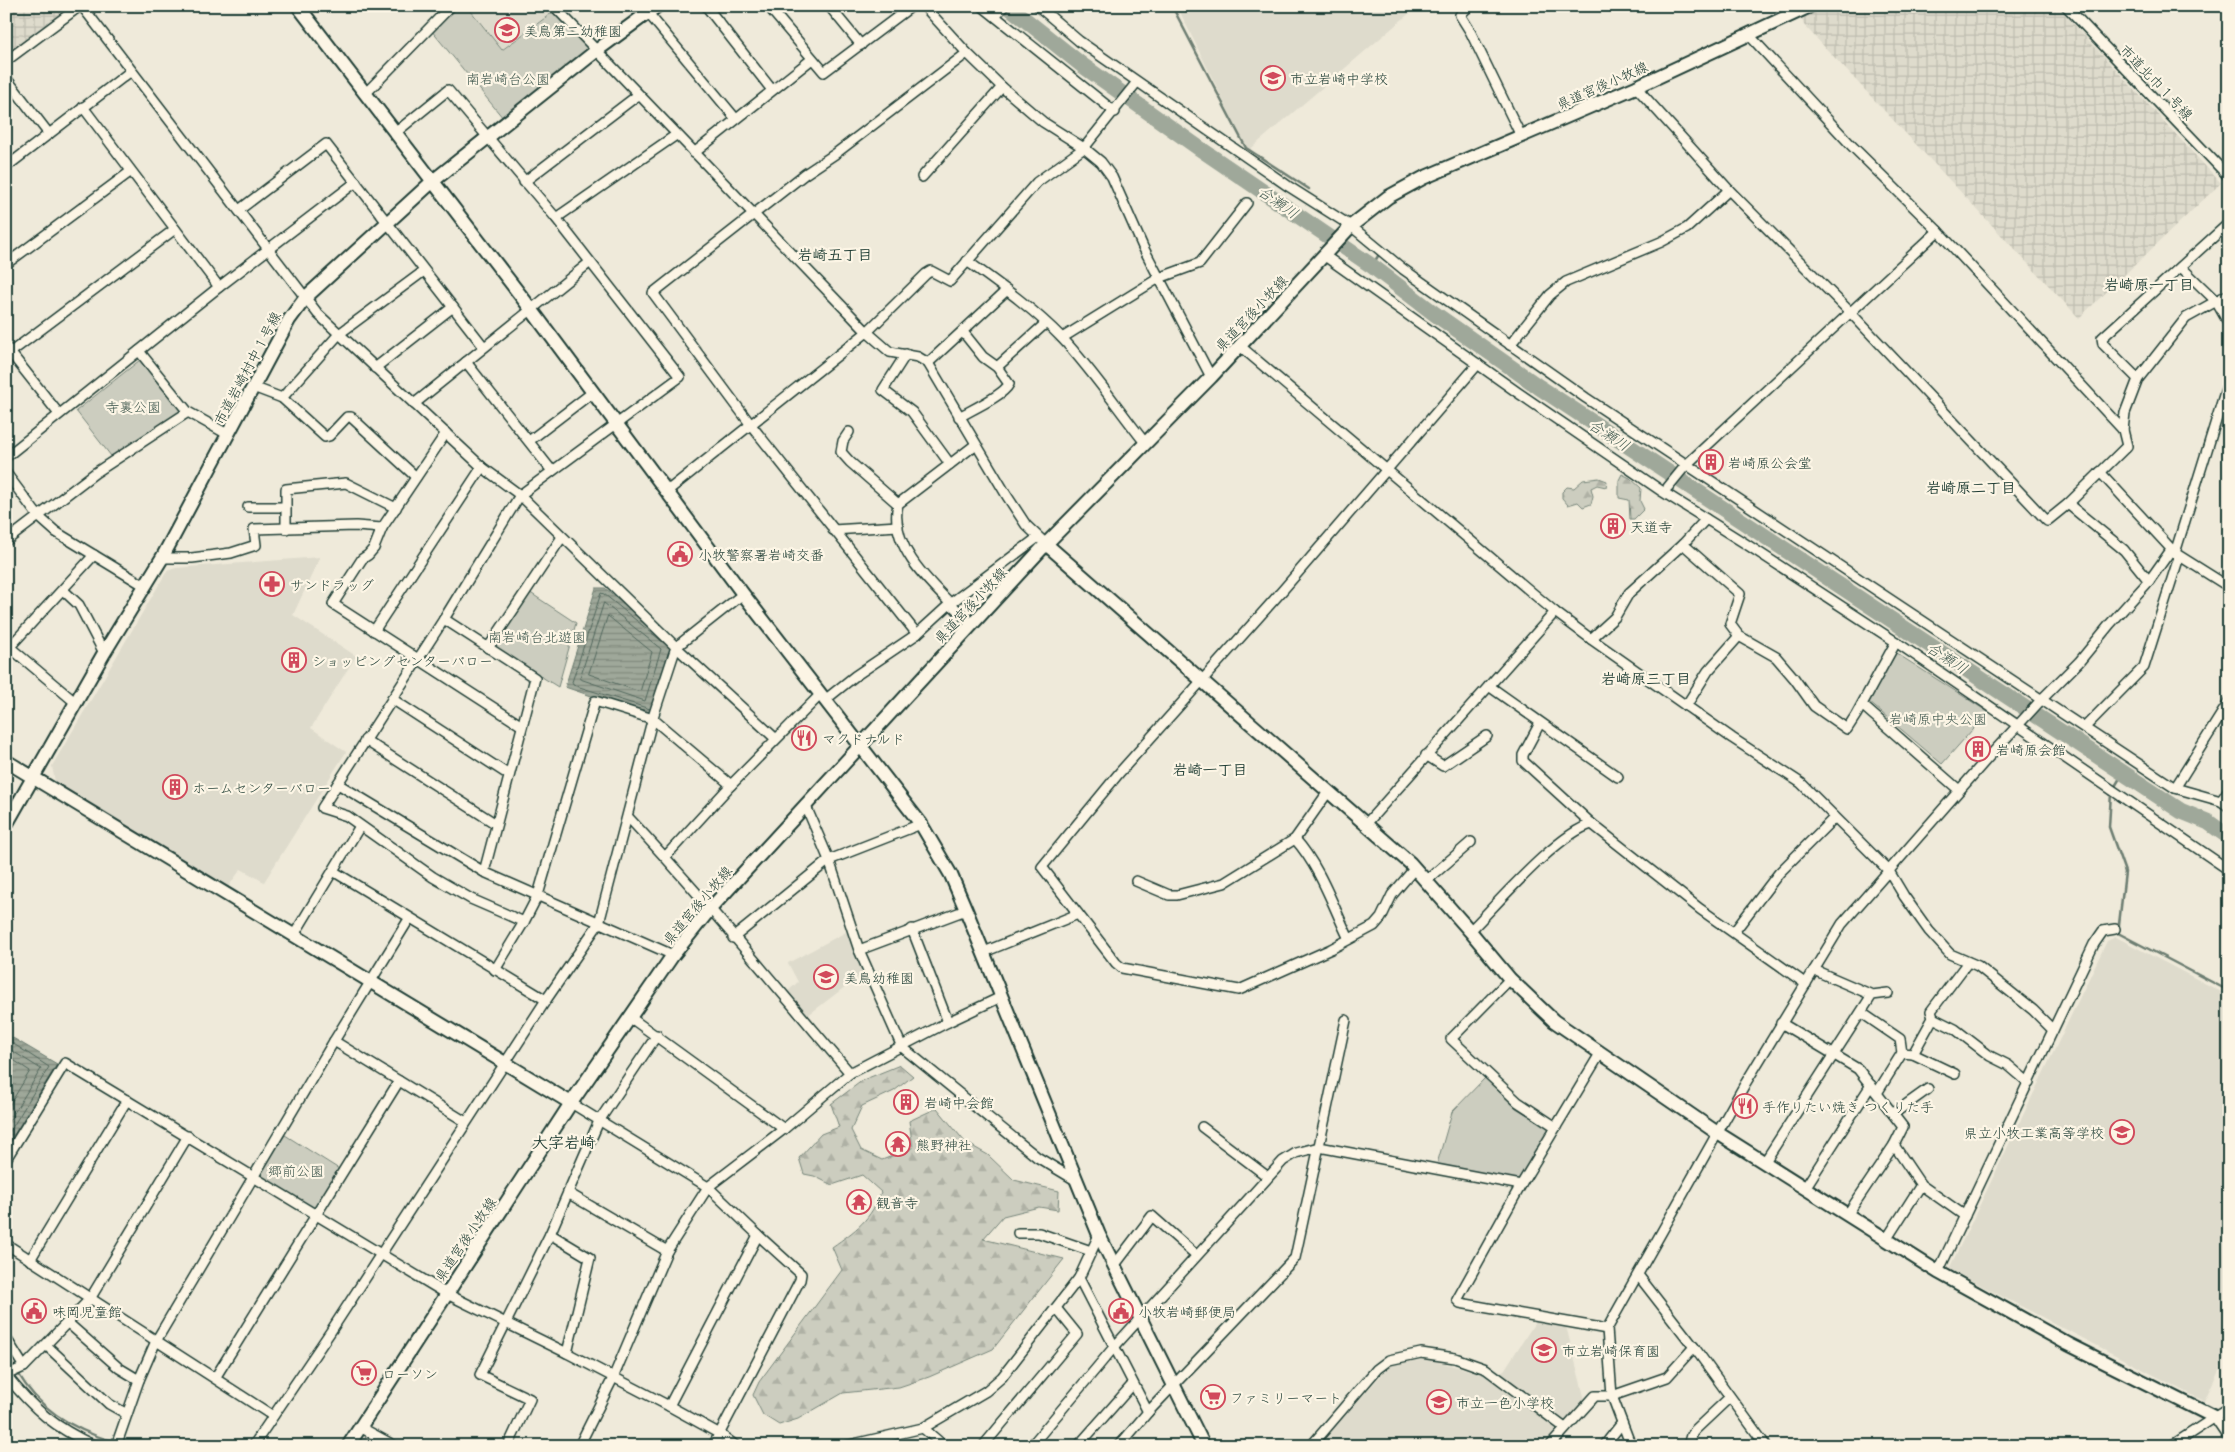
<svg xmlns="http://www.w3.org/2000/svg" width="2235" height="1452" viewBox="0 0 2235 1452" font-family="'Playpen Sans','Klee One',sans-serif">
<defs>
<pattern id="industrial-grid" width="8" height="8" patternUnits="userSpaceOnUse" patternTransform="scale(1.25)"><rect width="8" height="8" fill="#dedbcc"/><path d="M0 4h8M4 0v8" fill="none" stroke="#bebdb0"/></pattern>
<pattern id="forest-firs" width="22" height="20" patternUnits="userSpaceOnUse" patternTransform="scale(1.25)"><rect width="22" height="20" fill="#cccdbf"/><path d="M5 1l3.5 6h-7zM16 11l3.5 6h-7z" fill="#afb1a5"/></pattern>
<pattern id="water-rules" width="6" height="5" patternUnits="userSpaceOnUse" patternTransform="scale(1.25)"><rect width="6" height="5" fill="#9fa89a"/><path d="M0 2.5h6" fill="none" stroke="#818a7e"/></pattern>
</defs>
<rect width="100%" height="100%" fill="#efeada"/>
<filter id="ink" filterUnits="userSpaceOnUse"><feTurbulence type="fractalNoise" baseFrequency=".02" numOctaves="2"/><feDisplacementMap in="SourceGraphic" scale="10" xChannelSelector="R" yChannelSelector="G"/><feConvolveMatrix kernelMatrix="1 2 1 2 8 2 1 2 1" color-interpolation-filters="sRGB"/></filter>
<g filter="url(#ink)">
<g fill="#dedbcc">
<polygon points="468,6 548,6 553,11 502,49"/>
<polygon points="1177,6 1418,6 1248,151"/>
<polygon points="320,557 293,615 356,656 311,728 346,752 264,882 241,869 228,887 55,782 52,766 167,571 176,568"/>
<polygon points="848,931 863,973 807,1016 787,992 798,982 788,963"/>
<polygon points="2116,937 2229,996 2229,1349 2204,1401 1949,1269 2107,941"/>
<polygon points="1536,1321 1566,1326 1585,1400 1565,1424 1501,1375"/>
<polygon points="1428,1359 1484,1374 1558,1429 1544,1446 1318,1446 1391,1364"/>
</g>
<g fill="url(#industrial-grid)">
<polygon points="6,6 71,6 6,55"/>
<polygon points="1796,6 2057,6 2221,183 2079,318 1804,25"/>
</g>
<g fill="url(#forest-firs)" stroke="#76857a">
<polygon points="1622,474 1630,478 1641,488 1640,501 1644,509 1634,519 1630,519 1629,500 1619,498 1619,480"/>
<polygon points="1599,478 1607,481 1606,487 1597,485 1591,488 1593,496 1591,504 1583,507 1578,502 1568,505 1562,498 1562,492 1567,487 1574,488 1583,480"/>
<path d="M900 1065 913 1076 894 1091 862 1106 851 1130 861 1150 882 1160 913 1148 909 1121 937 1108 965 1142 988 1155 1014 1180 1059 1191 1058 1210 1039 1207 1003 1216 983 1239 1064 1259 993 1349 929 1377 899 1387 843 1393 798 1419 779 1425 763 1415 753 1395 759 1382 842 1270 832 1247C856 1230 871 1220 881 1192L862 1175 832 1185 814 1176 804 1174 799 1158 821 1134 839 1127 831 1104 863 1080Z"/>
</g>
<g fill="#cccdbf" stroke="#76857a">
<polygon points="454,6 467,6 502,50 553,12 587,47 586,50 503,118 431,30"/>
<polygon points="140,360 182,412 111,456 76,411"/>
<polygon points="529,592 576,623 558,687 492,646"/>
<polygon points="1896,653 1988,712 1942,764 1869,702"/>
<polygon points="1485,1078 1516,1108 1550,1128 1520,1181 1437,1164 1452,1112"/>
<polygon points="285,1135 339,1169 317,1206 313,1208 261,1177 261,1172"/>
</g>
<g fill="url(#water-rules)" stroke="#6c7d71">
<polygon points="596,588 605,588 676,647 653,717 565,687"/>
<polygon points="6,1034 57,1064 6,1148"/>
</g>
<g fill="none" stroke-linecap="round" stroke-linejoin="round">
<g stroke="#52685d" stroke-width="1">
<polygon points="604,603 661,649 645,701 580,679"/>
<polygon points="608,616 652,652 640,692 589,674"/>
<polyline points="650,709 573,685 572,682 601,593 604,594 664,643"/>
<polyline points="6,1039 49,1067 6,1138"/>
<polyline points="6,1047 41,1069 6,1126"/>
<polyline points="6,1055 30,1071 6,1111"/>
</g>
<g stroke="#6c7d71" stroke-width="2.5">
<polyline points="1172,6 1246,148 1309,189"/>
<polyline points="1372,266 1378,256"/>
<polyline points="2114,788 2123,773"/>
<polyline points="2111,793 2109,827 2125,872 2118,933 2229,991"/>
<polyline points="6,1354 15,1369"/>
<path d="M18 1373C39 1410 74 1430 114 1442"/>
<polyline points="119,1443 128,1446"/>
</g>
<polyline stroke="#9fa89a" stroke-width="16" points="1008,6 1082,65 1199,148 1372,266 1435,314 1539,387 2181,811 2208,822 2229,837"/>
<defs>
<g id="street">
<polyline points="82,6 318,314 482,467 520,495 676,647 776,739"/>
<polyline points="554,6 867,332 890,352 918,357 928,363 1007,496 1026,525 1046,544"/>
<polyline points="706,6 772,90"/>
<polyline points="768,6 824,72 912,6"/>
<polyline points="829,6 861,45"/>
<polyline points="924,6 967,53 1002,87 1043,122 1084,148 1101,162 1112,177 1143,247 1211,377"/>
<polyline points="982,6 1115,112"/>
<polyline points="1038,6 1079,41 1288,186 1351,226 1403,269 1586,398 2175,788 2221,801 2229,807"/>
<polyline points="1469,6 1460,15 1470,31 1521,136"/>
<polyline points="2066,6 2229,177"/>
<polyline points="648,13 736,119"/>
<polyline points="995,16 1004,6"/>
<polyline points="6,61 80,6"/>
<polyline points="6,78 49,134"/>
<polyline points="1636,87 1729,190 1850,312 2047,521 2068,504 2127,446 2123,430 1938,231 1851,145 1750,36"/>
<polyline points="366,93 451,6"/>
<polyline points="83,107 219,287"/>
<polyline points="395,133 448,90 556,218 680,377 520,495 444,619 322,808 347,816 433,877 471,899 524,922"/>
<polyline points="694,153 812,59"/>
<polyline points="6,167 131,71"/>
<polyline points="922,177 1002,87"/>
<polyline points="524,182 638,95"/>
<polyline points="239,210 326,144 484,347"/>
<polyline points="556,218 676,135"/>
<polyline points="1325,256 1517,392 1663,492 1746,544 1896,642 2229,870"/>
<path d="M967 261C1000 285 1034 309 1062 338 1093 371 1118 409 1146 444"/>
<polyline points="6,264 130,172"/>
<polyline points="2181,267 2216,301 2229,324"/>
<polyline points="1062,338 1159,278 1200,263 1247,203"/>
<polyline points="1510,345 1550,295 1566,282 1661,242 1687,228 1729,190"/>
<polyline points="1240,346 1555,612 1591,639 1732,738 1801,783 1889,871 1904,896 1929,931 1950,954 1978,966 2033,1010 2053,1030"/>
<polyline points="6,347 59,414"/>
<polyline points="139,351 188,412 229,435"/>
<polyline points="11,352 175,229"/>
<polyline points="906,354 883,390 912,412 950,464"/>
<polyline points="466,362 552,471"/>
<polyline points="928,363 1007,290"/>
<polyline points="997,367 1046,323"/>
<polyline points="375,368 453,307"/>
<polyline points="2138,379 2103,344 2102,338 2229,223"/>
<polyline points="253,387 282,398 325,437 329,436 347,417 351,417 416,477"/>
<polyline points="282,398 339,334 424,271"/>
<polyline points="414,404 589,263"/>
<path d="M959 417C971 410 1003 396 1009 384L997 367 983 357 963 332"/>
<polyline points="2123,430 2125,413 2138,379 2186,318 2229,294"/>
<polyline points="849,432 843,441 841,452 850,462 898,504"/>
<polyline points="446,433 382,528 374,548 368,555 362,559 333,604 522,726"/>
<polyline points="529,441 593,392"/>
<polyline points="6,457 219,287 356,182"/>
<polyline points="2100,472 2175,553 2229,587"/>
<polyline points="6,473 38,516 56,532 145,586"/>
<polyline points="1668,487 1686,465 1938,231"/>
<polyline points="666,492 867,332 926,274 931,271 950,281 1037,182 1084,148 1137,82"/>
<polyline points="248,507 286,507"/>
<polyline points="286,529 286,489 346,483 396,508"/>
<polyline points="833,530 898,526"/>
<polyline points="6,541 95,473 188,412"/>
<polyline points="1683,544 1740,594 1730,624 1739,636 1776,657 1794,678 1814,706 1847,729 1856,715 1896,642"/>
<polyline points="2175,553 2229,379"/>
<polyline points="162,558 192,558 231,553 256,545 254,529 356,526 382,528"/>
<polyline points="2149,581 2171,550"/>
<polyline points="63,590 79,605 104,653"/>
<polyline points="444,619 535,678 484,872"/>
<path d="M972 625C943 594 887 552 898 504L975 445"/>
<polyline points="374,631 482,467"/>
<polyline points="917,634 751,425 653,293 805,174 835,154 967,53"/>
<polyline points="1591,639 1615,617 1629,593 1683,544 1706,519"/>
<polyline points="6,644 76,703"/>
<polyline points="488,648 562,537"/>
<polyline points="6,651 94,555"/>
<polyline points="1489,686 1618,777"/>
<polyline points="392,699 509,775"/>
<polyline points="825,700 855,676 917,634 951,603 1037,538"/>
<polyline points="1862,705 1959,790"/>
<polyline points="1686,706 1708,671 1739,636"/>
<polyline points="1540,723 1523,755 1523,761 1592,824"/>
<polyline points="2085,727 2144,667 2179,557"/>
<polyline points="365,740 496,824"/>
<polyline points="1426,755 1443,766 1487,736"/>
<polyline points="338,784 484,872 673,955"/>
<polyline points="2175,788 2229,702"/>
<polyline points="2221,801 2229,789"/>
<polyline points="805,804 829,860 859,950 902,1047 1037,1157 1077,1181"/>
<path d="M628 817C705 899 776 987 850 1073"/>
<polyline points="1366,824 1555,612"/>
<path d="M1295 839C1320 867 1333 906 1349 939"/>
<polyline points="665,857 731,785 821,694"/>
<polyline points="1415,868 1392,895 1381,918 1374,926 1331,949 1239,990 1122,968 1116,963 1042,867 1120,772 1282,591 1478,364"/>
<polyline points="333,871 546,1000"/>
<polyline points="1136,881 1169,895 1177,895 1224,883 1295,839 1328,792"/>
<polyline points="1426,881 1471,842"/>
<polyline points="912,929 948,1022"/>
<path d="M1470 931C1497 904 1558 833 1592 824L1700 909 1806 984"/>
<polyline points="1734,932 1779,873 1834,818"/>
<polyline points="294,935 360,826"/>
<polyline points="733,938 829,860 921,824"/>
<polyline points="859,950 966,910"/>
<polyline points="984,952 1078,914"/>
<polyline points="495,970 524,922 538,895 595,701 653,719 731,785"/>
<polyline points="1814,970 1872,995"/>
<polyline points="1510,979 1451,1039 1518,1102 1556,1127"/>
<polyline points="1862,1013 1900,1039 1902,1053 1877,1093"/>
<polyline points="631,1018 784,1129"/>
<polyline points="1933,1018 1955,1029 1990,1056 2008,1065 2029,1083"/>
<polyline points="1781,1023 1858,1069 1903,1127 1894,1145 1921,1185 1965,1216"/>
<polyline points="334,1041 466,1122"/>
<polyline points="1601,1052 1521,1185 1457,1300 1460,1303 1607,1329"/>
<polyline points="1902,1053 1913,1054 1933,1018 1931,1011 1968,962"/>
<polyline points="1913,1054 1955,1074"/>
<polyline points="571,1103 708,1187 758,1235 669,1406"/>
<polyline points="1893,1114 1928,1089"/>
<polyline points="1202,1127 1268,1177"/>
<polyline points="6,1159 65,1063 447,1294 567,1353 669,1406 720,1434 736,1446"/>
<polyline points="1764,1163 1872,995 1888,993"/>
<polyline points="1805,1188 1871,1085"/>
<polyline points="568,1193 667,1251 708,1187 784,1129 850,1073 948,1022 1001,997"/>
<polyline points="1847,1215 1894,1145"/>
<polyline points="1018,1233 1039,1233 1091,1251"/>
<polyline points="550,1234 590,1258 567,1353"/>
<polyline points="1886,1240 1921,1185"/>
<polyline points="6,1244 273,1416"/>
<polyline points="30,1260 127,1100"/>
<polyline points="1114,1266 1152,1216 1196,1255"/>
<polyline points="1938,1272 2094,944 2103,931 2115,929"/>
<polyline points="1638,1275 1694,1347 1766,1446"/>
<polyline points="1079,1278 1148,1412 1295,1258 1346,1020"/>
<polyline points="68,1323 119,1368 139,1380"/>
<polyline points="6,1338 24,1367"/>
<polyline points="46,1345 109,1404 127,1414"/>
<polyline points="6,1375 24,1367 90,1299 188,1136"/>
<path d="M6 1375C34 1410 54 1427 95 1446"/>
<polyline points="215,1378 399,1081"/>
<polyline points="2214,1417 2229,1439"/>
<polyline points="360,1427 395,1446"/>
<polyline points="923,1428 944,1446"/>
<polyline points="116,1446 139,1380 156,1341 334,1041 409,919"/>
<polyline points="253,1446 331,1331 546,1000 599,923 653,717 676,647 743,594"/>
<polyline points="508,1446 530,1399 480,1375 550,1234 599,1121 657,1035"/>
<polyline points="579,1446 613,1378 667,1251"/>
<polyline points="713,1446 800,1280 801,1274 758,1235"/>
<polyline points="845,1446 923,1428 986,1391 1002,1377 1079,1278 1099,1235"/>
<polyline points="983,1446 1077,1334 1056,1308"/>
<polyline points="1031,1446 1115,1346 1283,1161 1296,1153 1319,1147 1521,1185"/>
<polyline points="1078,1446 1133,1384"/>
<polyline points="1119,1446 1148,1412"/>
<polyline points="1311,1446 1377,1369 1389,1360 1421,1353 1455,1358 1486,1369 1565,1428"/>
<polyline points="1550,1446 1595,1396 1612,1396 1667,1377 1694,1347"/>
<polyline points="1604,1446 1622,1423"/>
<polyline points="1631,1446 1612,1396 1607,1329 1745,1084 1842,924 1986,760 2042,699 2079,662 2110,624 2149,581 2124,550 2068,504"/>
<polyline points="1688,1446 1691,1435 1695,1430 1730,1397"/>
<polyline points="2171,1446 2229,1408"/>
</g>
<g id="secondary">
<polyline points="298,6 531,309 743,594 921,824 951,875 966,910 1099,1235 1204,1446"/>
<polyline points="1046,544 1410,863 1470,931 1510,979 1554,1021 1716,1132 1938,1272 2068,1344 2214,1417"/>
<polyline points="6,761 571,1103"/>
<polyline points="6,825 104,653 162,558 289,320 306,297 433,181 596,51 657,6"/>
<polyline points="348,1446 571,1103 673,955 711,908 1046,544 1211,377 1351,226 1388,197 1423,178 1636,87 1810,6"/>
</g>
</defs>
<use href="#street" stroke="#1f3d34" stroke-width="12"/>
<use href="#secondary" stroke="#1f3d34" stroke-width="16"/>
<use href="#street" stroke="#fcf5e5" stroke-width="9"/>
<use href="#secondary" stroke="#fcf5e5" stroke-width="12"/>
</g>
</g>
<defs>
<symbol id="school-ring" viewBox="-11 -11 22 22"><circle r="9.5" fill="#fcf5e5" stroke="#d1495b" stroke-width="1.5"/><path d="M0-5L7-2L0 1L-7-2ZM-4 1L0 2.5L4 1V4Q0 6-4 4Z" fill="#d1495b"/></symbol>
<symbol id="building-ring" viewBox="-11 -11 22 22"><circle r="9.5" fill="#fcf5e5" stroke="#d1495b" stroke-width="1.5"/><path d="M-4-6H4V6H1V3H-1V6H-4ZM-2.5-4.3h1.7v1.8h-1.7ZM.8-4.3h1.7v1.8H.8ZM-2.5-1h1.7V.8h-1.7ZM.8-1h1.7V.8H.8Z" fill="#d1495b"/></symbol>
<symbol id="civic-ring" viewBox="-11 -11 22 22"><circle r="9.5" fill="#fcf5e5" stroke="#d1495b" stroke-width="1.5"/><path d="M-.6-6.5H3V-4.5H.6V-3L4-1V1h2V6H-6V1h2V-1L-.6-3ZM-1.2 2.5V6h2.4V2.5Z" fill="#d1495b"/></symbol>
<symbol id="pharmacy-ring" viewBox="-11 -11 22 22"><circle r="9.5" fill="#fcf5e5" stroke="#d1495b" stroke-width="1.5"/><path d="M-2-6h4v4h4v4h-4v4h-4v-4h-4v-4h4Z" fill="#d1495b"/></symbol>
<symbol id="restaurant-ring" viewBox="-11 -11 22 22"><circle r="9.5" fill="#fcf5e5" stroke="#d1495b" stroke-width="1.5"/><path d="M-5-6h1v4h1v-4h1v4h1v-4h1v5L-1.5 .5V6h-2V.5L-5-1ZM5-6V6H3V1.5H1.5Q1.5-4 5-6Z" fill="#d1495b"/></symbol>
<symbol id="temple-ring" viewBox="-11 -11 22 22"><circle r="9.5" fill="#fcf5e5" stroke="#d1495b" stroke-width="1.5"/><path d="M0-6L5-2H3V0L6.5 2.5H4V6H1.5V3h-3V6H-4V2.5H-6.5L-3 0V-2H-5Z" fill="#d1495b"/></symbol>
<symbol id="supermarket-ring" viewBox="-11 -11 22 22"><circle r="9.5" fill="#fcf5e5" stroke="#d1495b" stroke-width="1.5"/><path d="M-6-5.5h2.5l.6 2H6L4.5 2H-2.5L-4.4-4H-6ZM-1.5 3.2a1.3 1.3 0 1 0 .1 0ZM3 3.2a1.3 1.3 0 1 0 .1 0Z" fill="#d1495b"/></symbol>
</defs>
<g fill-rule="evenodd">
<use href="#school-ring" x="493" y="16" width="28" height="28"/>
<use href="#school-ring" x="1259" y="64" width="28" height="28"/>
<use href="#building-ring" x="1697" y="448" width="28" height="28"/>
<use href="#building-ring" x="1599" y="512" width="28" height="28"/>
<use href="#civic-ring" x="666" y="540" width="28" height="28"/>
<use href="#pharmacy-ring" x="258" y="570" width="28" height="28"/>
<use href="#building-ring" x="280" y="646" width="28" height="28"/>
<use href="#restaurant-ring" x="790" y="724" width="28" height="28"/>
<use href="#building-ring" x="1964" y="735" width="28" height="28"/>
<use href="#building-ring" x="161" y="773" width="28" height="28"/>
<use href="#school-ring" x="812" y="963" width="28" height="28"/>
<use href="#building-ring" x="892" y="1088" width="28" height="28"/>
<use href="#restaurant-ring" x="1731" y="1092" width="28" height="28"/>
<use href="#school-ring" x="2108" y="1118" width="28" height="28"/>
<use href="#temple-ring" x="884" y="1130" width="28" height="28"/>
<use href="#temple-ring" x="845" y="1188" width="28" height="28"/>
<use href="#civic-ring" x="20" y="1297" width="28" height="28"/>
<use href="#civic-ring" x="1107" y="1297" width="28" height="28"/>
<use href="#school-ring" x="1530" y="1336" width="28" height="28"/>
<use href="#supermarket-ring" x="350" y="1359" width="28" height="28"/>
<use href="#supermarket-ring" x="1199" y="1383" width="28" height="28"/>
<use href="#school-ring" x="1425" y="1388" width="28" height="28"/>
</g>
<g text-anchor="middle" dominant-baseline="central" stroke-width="4.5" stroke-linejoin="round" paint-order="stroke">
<g font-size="14" fill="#1f3d34" stroke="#fcf5e5" text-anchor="start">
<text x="524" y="30">美鳥第二幼稚園</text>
<text x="1290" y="78">市立岩崎中学校</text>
<text x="1728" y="462">岩崎原公会堂</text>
<text x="1630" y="526">天道寺</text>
<text x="698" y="554">小牧警察署岩崎交番</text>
<text x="290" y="584">サンドラッグ</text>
<text x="312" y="660">ショッピングセンターバロー</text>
<text x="822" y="738">マクドナルド</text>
<text x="1996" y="749">岩崎原会館</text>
<text x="192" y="787">ホームセンターバロー</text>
<text x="844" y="977">美鳥幼稚園</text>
<text x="924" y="1102">岩崎中会館</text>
<text x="1762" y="1106">手作りたい焼き つくりた手</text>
<text x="2104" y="1132" text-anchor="end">県立小牧工業高等学校</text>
<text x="916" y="1144">熊野神社</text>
<text x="876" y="1202">観音寺</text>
<text x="52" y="1311">味岡児童館</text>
<text x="1138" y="1311">小牧岩崎郵便局</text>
<text x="1562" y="1350">市立岩崎保育園</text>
<text x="382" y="1373">ローソン</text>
<text x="1230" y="1397">ファミリーマート</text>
<text x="1456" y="1402">市立一色小学校</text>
</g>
<g font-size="14" fill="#425a50" stroke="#fcf5e5">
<text x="508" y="78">南岩崎台公園</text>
<text x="133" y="406">寺裏公園</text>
<text x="537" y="636">南岩崎台北遊園</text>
<text x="1938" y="718">岩崎原中央公園</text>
<text x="296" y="1170">郷前公園</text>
</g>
<g font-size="14" fill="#1f3d34" stroke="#fcf5e5">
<text transform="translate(2157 82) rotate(46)">市道北巾１号線</text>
<text transform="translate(1602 85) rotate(-24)">県道宮後小牧線</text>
<text transform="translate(1251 313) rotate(-47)">県道宮後小牧線</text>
<text transform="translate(247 368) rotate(-62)">市道岩崎村中１号線</text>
<text transform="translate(970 605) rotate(-47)">県道宮後小牧線</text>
<text transform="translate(697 905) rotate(-50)">県道宮後小牧線</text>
<text transform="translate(465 1239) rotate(-56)">県道宮後小牧線</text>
</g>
<g font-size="15" font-style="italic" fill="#455d53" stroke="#fcf5e5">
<text transform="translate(1279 201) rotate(35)">合瀬川</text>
<text transform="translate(1610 434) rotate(33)">合瀬川</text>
<text transform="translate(1948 657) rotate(33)">合瀬川</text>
</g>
<g font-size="15" font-weight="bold" fill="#1f3d34" stroke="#fcf5e5">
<text x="835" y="253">岩崎五丁目</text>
<text x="2149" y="283">岩崎原一丁目</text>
<text x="1971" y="486">岩崎原二丁目</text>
<text x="1646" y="677">岩崎原三丁目</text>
<text x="1210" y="768">岩崎一丁目</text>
</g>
<g font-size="16" font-weight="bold" fill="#1f3d34" stroke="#fcf5e5">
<text x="564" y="1141">大字岩崎</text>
</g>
</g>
<rect width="2235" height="1452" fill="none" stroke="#fcf5e5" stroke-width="25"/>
<rect x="12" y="12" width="2210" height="1427" fill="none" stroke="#1f3d34" stroke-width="2" filter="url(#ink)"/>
</svg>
